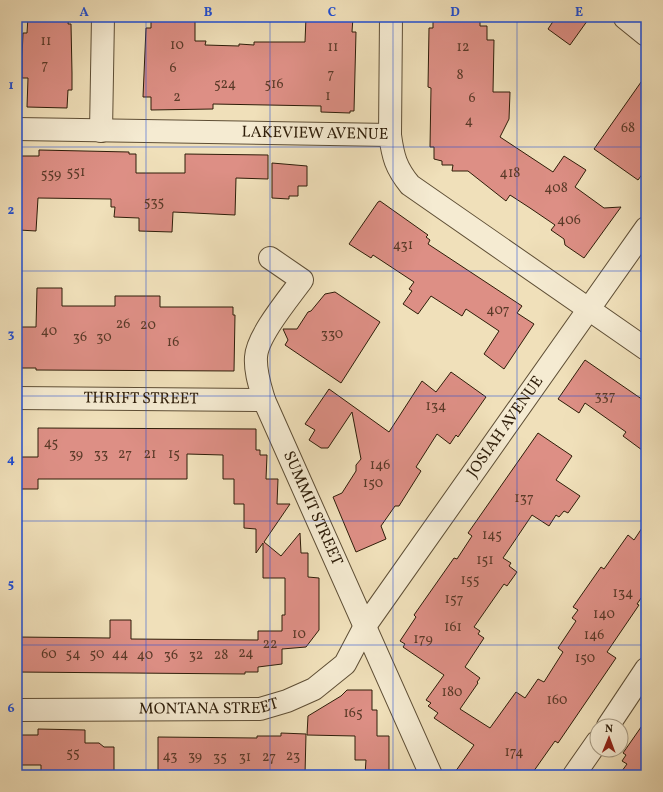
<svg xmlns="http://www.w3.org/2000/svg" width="663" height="792" viewBox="0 0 663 792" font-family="Vollkorn,serif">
<rect width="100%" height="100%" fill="#f0e0ba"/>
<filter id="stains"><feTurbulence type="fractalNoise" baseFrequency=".005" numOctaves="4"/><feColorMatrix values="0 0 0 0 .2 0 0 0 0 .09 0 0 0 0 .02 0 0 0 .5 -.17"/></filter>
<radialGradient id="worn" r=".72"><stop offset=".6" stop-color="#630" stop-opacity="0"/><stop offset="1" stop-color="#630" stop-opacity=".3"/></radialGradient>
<g fill="#dd8f85" stroke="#2e1d09">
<polygon points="28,17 69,17 68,24 71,24 72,73 72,90 68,90 67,108 27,107 28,78 22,78 22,57 23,33 27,33"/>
<polygon points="151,17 195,17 195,41 206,41 205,45 239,46 239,44 254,45 254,42 305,42 306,17 353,17 352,32 356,32 354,111 350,111 350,113 321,112 321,106 213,104 213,109 151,110 151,97 143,97 146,28 151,28"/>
<polygon points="433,17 480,17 480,26 487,26 487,40 494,40 493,92 510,92 509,119 500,137 553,172 564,156 586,170 575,187 604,208 621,207 584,258 565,245 564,239 551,230 555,225 530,208 510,195 506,201 468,171 452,171 453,165 442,165 442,161 434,159 434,147 430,147 431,88 428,87 429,28 433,28"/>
<polygon points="556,17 590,17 570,45 548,29"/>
<polygon points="646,75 646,169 638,180 594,149"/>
<polygon points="39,150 129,152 129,154 136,154 136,173 185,173 185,154 268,155 268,179 236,178 235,215 173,212 172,232 139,231 139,218 114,217 115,207 111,207 111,199 38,198 36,231 19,230 19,225 17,225 17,156 39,156"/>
<polygon points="272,163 307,166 307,186 298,186 298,196 289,196 289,199 272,198"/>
<polygon points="380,201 428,235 426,237 430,240 428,244 522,306 517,313 534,324 504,369 484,354 499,331 466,309 462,316 431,296 418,314 403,304 412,291 409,289 414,282 373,255 371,258 349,244 378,202"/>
<polygon points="37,288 62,288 62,306 115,306 115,296 160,296 160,307 233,307 233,315 235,315 234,371 36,370 36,368 17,368 17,327 36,327"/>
<polygon points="335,292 380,322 341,383 285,345 288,340 283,329 297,329 308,312 311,311 325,294"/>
<polygon points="585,360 646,402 646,453 623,436 626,432 585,403 579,413 558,399"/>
<polygon points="451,372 486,397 458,437 456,435 450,444 437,434 416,467 421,471 399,506 395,506 381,526 386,539 356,552 333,497 342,493 356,471 356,465 361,459 352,412 328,448 321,448 309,440 315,430 305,424 329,389 389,432 422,381 436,392"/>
<polygon points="38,428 256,429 256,450 260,450 260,455 267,455 266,479 278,479 277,504 290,504 264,542 281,556 300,533 301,553 308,553 308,577 319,578 319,630 306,647 282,649 282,664 258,667 258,672 245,672 245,674 17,672 17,637 110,638 110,620 131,620 131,639 258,640 258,631 282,631 282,615 285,615 285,578 263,578 263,543 256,553 256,529 244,528 244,504 234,504 234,479 223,479 223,455 187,454 187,479 38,479 38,489 17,489 17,457 38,457"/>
<polygon points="538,433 572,456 556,480 580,496 568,513 564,511 559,517 556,515 549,526 532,515 503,558 511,563 509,566 517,572 507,586 504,584 474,627 480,631 478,634 484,638 465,667 480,678 477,682 478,683 460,709 490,728 516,692 525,698 538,679 544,682 563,652 558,648 576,621 572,618 578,610 573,607 601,567 604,569 628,535 634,540 646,522 646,591 637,604 639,605 607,652 616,658 558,743 555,741 531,775 453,775 474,745 434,718 438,713 428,706 431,703 426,700 444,675 403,647 405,644 400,641 416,617 414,615 454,558 457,559 472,536 468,533"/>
<polygon points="347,690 372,690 372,710 377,710 377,736 389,736 389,775 365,775 366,760 355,760 355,736 307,735 308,716 341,696"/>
<polygon points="646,720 646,775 619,775 627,764 622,761 626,755 623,753"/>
<polygon points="38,729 85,730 85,743 99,743 104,747 114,747 114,775 41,775 41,765 17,765 17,735 38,735"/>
<polygon points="281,733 306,734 305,775 232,775 232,773 158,772 158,737 257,738 257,736 281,736"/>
</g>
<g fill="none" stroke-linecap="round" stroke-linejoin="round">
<defs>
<g id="minor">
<polyline points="625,18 646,35"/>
<path id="s1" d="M17 129 390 135C393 157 396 168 410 185L646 349"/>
<polyline points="101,131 103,17"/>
<polyline points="390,135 391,17"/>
<path id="s2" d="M270 258 302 280C289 298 257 336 256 357 255 372 260 386 264 400L431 775"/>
<path id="s3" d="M17 398 264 400"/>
<path id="s4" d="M17 710 260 709 287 701 314 689 345 664 365 626 646 228"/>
<polyline points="608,726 646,669"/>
<polyline points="574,775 597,742"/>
</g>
</defs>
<use href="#minor" stroke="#5e4e35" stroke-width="24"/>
<use href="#minor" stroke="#f5ebd2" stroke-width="22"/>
</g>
<path fill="none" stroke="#1d4ed8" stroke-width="1" stroke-opacity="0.55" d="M146 17V775M270 17V775M393 17V775M517 17V775M17 147H646M17 271H646M17 396H646M17 521H646M17 645H646"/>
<g text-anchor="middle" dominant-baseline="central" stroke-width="3.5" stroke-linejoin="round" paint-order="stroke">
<g font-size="14" fill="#5a3a28">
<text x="46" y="41">11</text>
<text x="177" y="45">10</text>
<text x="333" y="47">11</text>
<text x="463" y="47">12</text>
<text x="45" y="65">7</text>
<text x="173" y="68">6</text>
<text x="331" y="74">7</text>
<text x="460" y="75">8</text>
<text x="225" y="84">524</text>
<text x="274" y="84">516</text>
<text x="328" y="96">1</text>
<text x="177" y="97">2</text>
<text x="472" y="98">6</text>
<text x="469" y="121">4</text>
<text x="628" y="128">68</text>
<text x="76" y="172">551</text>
<text x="510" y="173">418</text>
<text x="51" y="174">559</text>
<text x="556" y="188">408</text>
<text x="154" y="202">535</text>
<text x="569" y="220">406</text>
<text x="403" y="245">431</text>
<text x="498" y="310">407</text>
<text x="123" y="324">26</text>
<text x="148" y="325">20</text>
<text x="49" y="331">40</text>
<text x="332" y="334">330</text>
<text x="80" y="337">36</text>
<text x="104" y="337">30</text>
<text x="173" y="342">16</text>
<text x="605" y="396">337</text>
<text x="436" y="406">134</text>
<text x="51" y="443">45</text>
<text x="76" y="454">39</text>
<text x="101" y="454">33</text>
<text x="125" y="454">27</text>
<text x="150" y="454">21</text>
<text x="174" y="454">15</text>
<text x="380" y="465">146</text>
<text x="373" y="483">150</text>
<text x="524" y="498">137</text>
<text x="492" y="535">145</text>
<text x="485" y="560">151</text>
<text x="470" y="580">155</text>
<text x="623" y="593">134</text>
<text x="454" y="599">157</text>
<text x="604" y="614">140</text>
<text x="453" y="627">161</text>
<text x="299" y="634">10</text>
<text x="594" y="635">146</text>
<text x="423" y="639">179</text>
<text x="270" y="644">22</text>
<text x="246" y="653">24</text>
<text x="49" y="654">60</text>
<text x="73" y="654">54</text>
<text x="97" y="654">50</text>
<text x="120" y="654">44</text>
<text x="145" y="655">40</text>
<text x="171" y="655">36</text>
<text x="196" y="655">32</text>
<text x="221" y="655">28</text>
<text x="585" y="658">150</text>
<text x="452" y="692">180</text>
<text x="557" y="700">160</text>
<text x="353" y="713">165</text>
<text x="514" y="752">174</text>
<text x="73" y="753">55</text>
<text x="170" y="756">43</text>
<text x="195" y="756">39</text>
<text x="293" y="756">23</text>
<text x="220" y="757">35</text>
<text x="245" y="757">31</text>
<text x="269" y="757">27</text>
</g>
<g font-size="16" fill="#2e1d09" stroke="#f5ebd2">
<text stroke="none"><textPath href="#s1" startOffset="298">LAKEVIEW AVENUE</textPath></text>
<text stroke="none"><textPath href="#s3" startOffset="124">THRIFT STREET</textPath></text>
<text stroke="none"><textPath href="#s4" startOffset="627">JOSIAH AVENUE</textPath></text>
<text stroke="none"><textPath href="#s2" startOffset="292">SUMMIT STREET</textPath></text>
<text stroke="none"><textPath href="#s4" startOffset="192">MONTANA STREET</textPath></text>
</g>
</g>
<rect width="663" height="792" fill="none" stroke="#f0e0ba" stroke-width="44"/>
<g transform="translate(609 738) rotate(1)"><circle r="19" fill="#f5ebd2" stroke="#a59982"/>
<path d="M0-3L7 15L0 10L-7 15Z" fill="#8f2418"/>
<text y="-6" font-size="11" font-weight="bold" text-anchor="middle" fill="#2e1d09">N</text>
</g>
<rect x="22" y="22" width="619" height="748" fill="none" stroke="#1d4ed8" stroke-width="1.5"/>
<g font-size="13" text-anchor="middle" font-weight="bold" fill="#1d4ed8">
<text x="84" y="16">A</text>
<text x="208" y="16">B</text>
<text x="332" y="16">C</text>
<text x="455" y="16">D</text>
<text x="579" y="16">E</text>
<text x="11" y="89">1</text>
<text x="11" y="214">2</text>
<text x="11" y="338">3</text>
<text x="11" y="463">4</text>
<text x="11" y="588">5</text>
<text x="11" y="712">6</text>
</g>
<rect width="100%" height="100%" filter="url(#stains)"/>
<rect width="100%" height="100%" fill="url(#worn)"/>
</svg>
